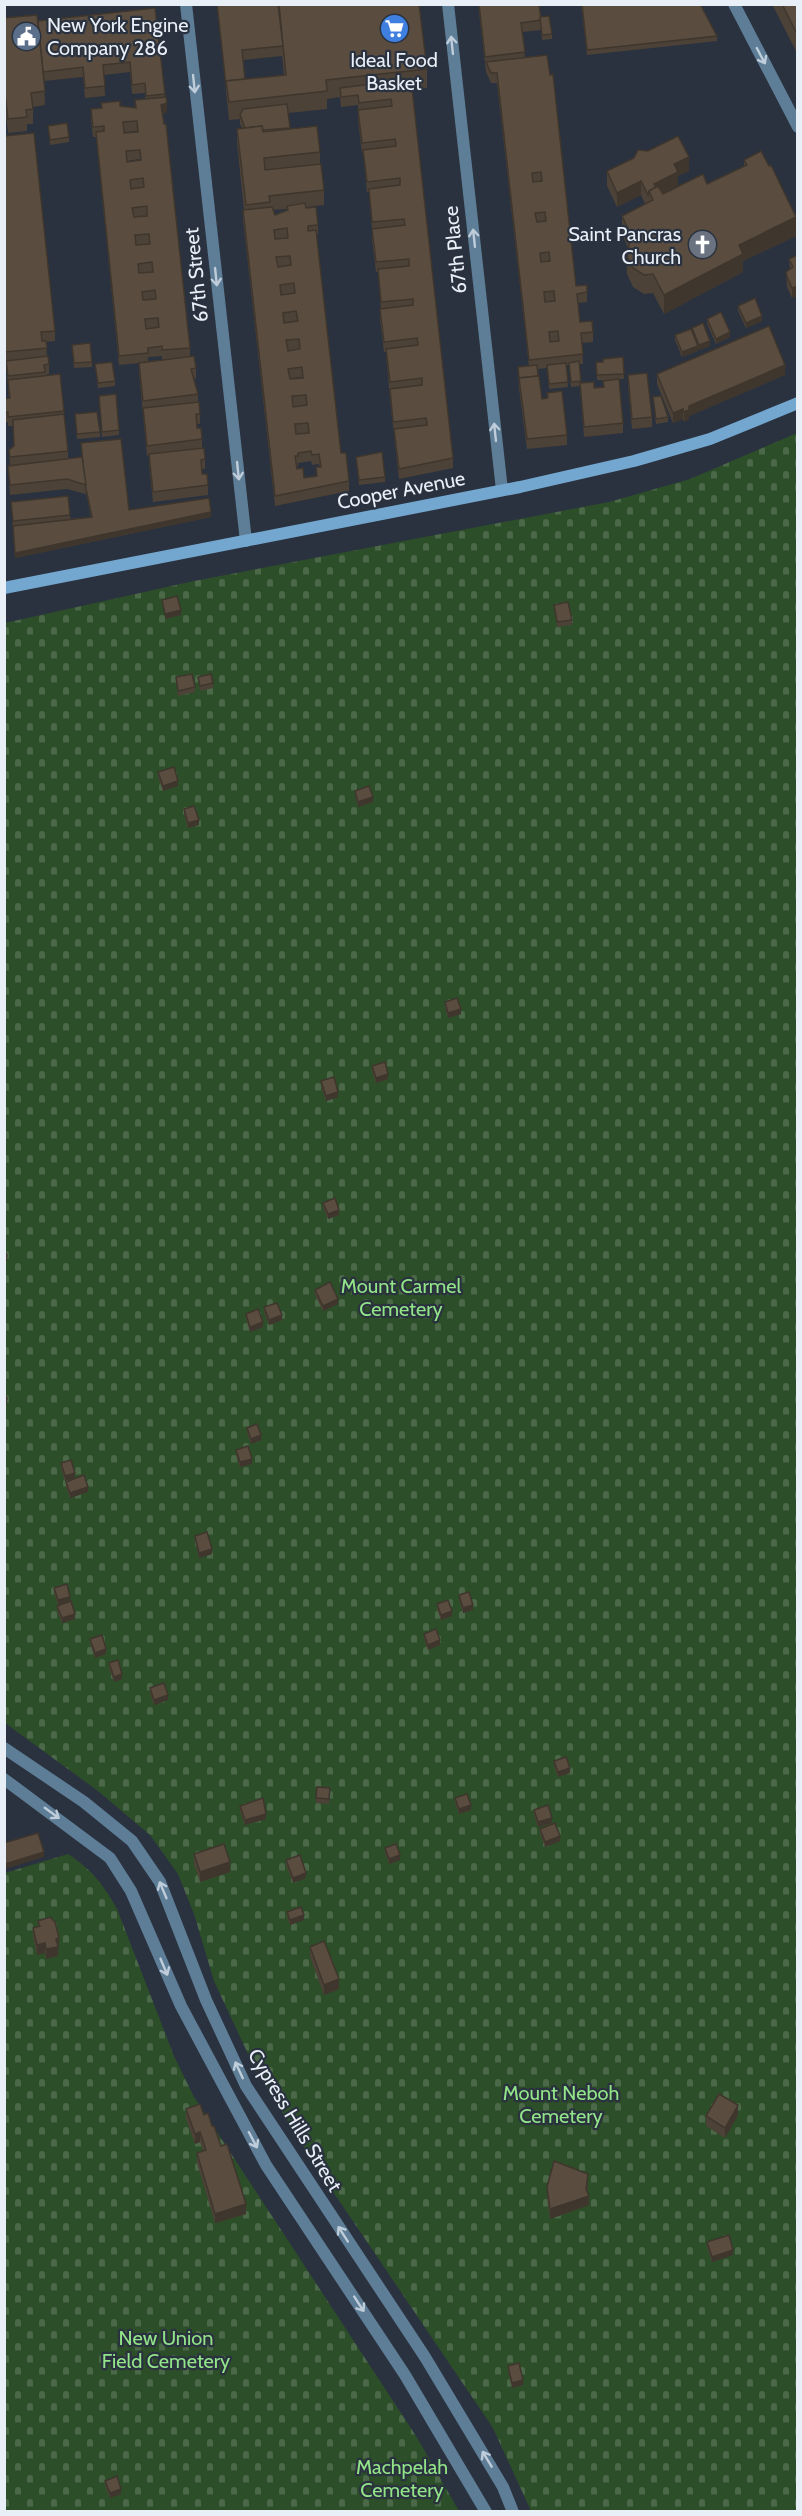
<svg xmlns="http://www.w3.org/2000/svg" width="802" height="2516" viewBox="0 0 802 2516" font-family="Cabin,sans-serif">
<defs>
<pattern id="cemetery-stones" width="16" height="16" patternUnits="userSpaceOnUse" patternTransform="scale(1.5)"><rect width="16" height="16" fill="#2c4e28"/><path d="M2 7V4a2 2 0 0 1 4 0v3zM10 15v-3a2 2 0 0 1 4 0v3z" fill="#4b6848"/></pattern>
</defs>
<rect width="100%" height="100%" fill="#2a323f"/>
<g fill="url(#cemetery-stones)">
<polygon points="797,433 797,2511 531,2511 493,2428 317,2168 255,2069 214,1981 194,1914 178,1874 150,1835 98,1791 5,1723 5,623 194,581 609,502 690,479"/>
<path d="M68 1854C91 1869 104 1885 117 1909L174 2056 194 2097 416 2436 459 2511 5 2512V1873Z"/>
</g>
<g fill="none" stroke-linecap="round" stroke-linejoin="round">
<g stroke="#5e7d96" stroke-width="12">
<polyline points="186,4 246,541"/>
<polyline points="448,4 502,490"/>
<polyline points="734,4 798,127"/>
</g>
<g stroke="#5e7d96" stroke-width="12">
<polyline points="4,1748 84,1802 132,1841 160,1882 206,2000 246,2086 425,2357 503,2487 513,2512"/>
<polyline points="4,1779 110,1858 131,1891 181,2006 266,2165 405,2375 486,2512"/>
</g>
<polyline stroke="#74a7cf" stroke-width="12" points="4,588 520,487 634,461 710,439 798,403"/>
</g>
<g fill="#4d4237" fill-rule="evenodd">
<path d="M217 4H419L427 69V88L412 89 453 458V468L399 479 390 399 386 352H384L380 319 381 309 378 272H376L372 239V229L369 192H367L363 152 362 153 358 120V105L341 107 340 97 327 99V109L288 113 290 129 320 152V164L324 190V205L306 207 318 225V235H316L341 453 349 481V491L275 506 243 220V210H244L237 143V129L242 128 240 124V119L229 120ZM282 56 284 75 245 79 243 60ZM287 209V210L275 215 273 210ZM302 377V378L290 379V378ZM311 461 312 465 319 464 320 467H316V476L304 478 297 469V466H298V463Z"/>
<polygon points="478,4 539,4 540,17 552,34 552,39 542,40 541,28 541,30 522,32 525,58 576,286 587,292 587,302 578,303 580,322 593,332 593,342 582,343 583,364 579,364 581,383 594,388 603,387 603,381 617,380 597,380 596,362 603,362 623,357 624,379 619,379 623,423 623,433 584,437 580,386 571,387 569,365 566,365 568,387 549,389 547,368 538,369 542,399 547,398 547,393 567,435 567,445 527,449 519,388 518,367 529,366 497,83 491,83 486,72"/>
<polygon points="581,4 700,4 717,36 717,41 587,55"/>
<polygon points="772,4 798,4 798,55"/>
<path d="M155 8 167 112 162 114 190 348V357L196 368V378H194L198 394V402L200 414V424H197V428L202 439V448L205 459V469H202V474L208 485V495L153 502 149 464V455L147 456 139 372V363L119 365 96 137H93L91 119V109L101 108V103L135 108V100L145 99V93L132 94 130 72 104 75 105 96 85 98 83 77 44 81 45 105 33 107V124H27V131L8 133 4 99V18L38 21ZM137 131V132L124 133V132ZM140 159V160L127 162V161ZM162 356V360L148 361V357Z"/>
<polygon points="48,126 69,137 69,142 50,145"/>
<polygon points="4,136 55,331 55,341 46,342 47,356 49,364 49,374 45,375 45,376 64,411 68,451 68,459 129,510 211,517 15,558 11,502 70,515 70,519 91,517 86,492 86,494 67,489 10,495 8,466 10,465 9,450 14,446 13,426 8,426 8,422 4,423 4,399 9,398 6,362 5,362"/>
<polygon points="744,160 796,236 743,261 743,272 664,314 653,293 644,294 633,287 627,274 627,256 628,248 622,234 622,216 645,204 641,195 617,207 607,186 607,171 689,171 678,176 678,186 707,184 744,166"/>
<polygon points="798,255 798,296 792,298 787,287 786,272 790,270 789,259"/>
<polygon points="738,306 762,321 746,328 738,311"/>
<polygon points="707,319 730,337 716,344 707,324"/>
<polygon points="692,328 710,346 699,350 698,347 698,351 682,357 675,340 675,335 692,331"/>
<polygon points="72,345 92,362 92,367 74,368"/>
<polygon points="95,364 115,381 115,386 98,388"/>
<polygon points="657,374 785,375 689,416 689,419 684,422 683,419 673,423 657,384"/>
<polygon points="628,375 652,417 652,427 632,429 628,385"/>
<polygon points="99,396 119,430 119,435 102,437"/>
<polygon points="653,397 668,417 668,422 656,424"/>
<polygon points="75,414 100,432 100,437 77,439"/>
<polygon points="356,457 385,477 385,482 359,485"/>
<polygon points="554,605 572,620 572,625 557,627"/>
<polygon points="176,677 195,687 195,692 178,696"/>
<polygon points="198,677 213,683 213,688 200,691"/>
<polygon points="158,772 178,786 163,791 158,777"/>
<polygon points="355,791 373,802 358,807 355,796"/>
<polygon points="184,809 199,825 188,828 184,814"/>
<polygon points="445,1002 461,1014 448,1018 445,1007"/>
<polygon points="372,1066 388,1079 376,1083 372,1071"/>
<polygon points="321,1081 338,1097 326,1101 321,1086"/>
<polygon points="323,1203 339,1215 328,1219 323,1208"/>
<polygon points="315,1290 338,1304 323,1311 315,1295"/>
<polygon points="264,1307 282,1320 269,1325 264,1312"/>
<polygon points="246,1314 263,1327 250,1332 246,1319"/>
<polygon points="247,1428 261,1440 251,1444 247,1433"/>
<polygon points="236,1450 252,1464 240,1467 236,1455"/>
<polygon points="61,1463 75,1478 65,1481 61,1468"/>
<polygon points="66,1482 88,1492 70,1498 66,1487"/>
<polygon points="195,1536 212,1554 199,1558 195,1541"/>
<polygon points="54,1588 70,1601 75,1619 62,1623 57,1611 58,1605 54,1593"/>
<polygon points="459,1595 473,1610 463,1613 459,1600"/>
<polygon points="437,1604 452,1616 441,1620 437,1609"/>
<polygon points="424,1634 440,1645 428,1650 424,1639"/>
<polygon points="90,1639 106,1654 95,1658 90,1644"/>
<polygon points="109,1663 122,1679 114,1682 109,1668"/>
<polygon points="150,1688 168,1700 154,1705 150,1693"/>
<polygon points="554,1761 570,1773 558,1777 554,1766"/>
<polygon points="330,1793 329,1804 316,1803 316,1798"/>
<polygon points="455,1798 471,1810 459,1814 455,1803"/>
<polygon points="240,1806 266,1819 245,1825 240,1811"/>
<polygon points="534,1810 552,1823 538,1827 534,1815"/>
<polygon points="540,1829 560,1841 545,1847 540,1834"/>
<polygon points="385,1848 400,1860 389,1864 385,1853"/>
<polygon points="194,1854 230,1872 200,1882 194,1864"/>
<polygon points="286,1860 306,1878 293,1883 286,1865"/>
<polygon points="287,1912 304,1920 290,1925 287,1917"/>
<polygon points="38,1921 59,1948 58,1948 58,1956 46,1959 45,1953 37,1955 33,1938 33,1928 38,1926"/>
<polygon points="310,1947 339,1989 324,1995 310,1957"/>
<polygon points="186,2109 204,2115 246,2214 215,2223 197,2163 197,2153 203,2151 200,2142 195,2144 186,2119"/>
<polygon points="738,2115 725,2138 706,2126 706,2116"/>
<polygon points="588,2184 587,2191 589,2205 550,2219 547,2197 547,2187"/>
<polygon points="707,2242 733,2255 712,2262 707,2247"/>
<polygon points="508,2366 523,2385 512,2388 508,2371"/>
<polygon points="105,2481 121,2494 110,2498 105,2486"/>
</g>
<g fill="#3f362d">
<polygon points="167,103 167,112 161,115 161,105"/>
<polygon points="689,157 689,171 678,176 678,186 653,207 654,184 674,164"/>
<polygon points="641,181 641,195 617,207 617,193"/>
<polygon points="796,217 796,236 743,261 743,272 664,314 664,295 739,245"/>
<polygon points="798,286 798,296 792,298 792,288"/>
<polygon points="762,316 762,321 746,328 746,323"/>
<polygon points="730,332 730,337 716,344 716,339"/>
<polygon points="710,341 710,346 699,350 699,345"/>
<polygon points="698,346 698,351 682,357 682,352"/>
<polygon points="785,365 785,375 689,416 689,406"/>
<polygon points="683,409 683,419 673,423 673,413"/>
<polygon points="689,410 689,419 684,422 684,412"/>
<polygon points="211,512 211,517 15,558 15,553"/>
<polygon points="181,610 181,615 165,619 165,614"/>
<polygon points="178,781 178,786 163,791 163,786"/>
<polygon points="373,797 373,802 358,807 358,802"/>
<polygon points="199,820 199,825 188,828 188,823"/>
<polygon points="461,1009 461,1014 448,1018 448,1013"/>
<polygon points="388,1074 388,1079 376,1083 376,1078"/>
<polygon points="338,1092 338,1097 326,1101 326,1096"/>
<polygon points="339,1210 339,1215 328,1219 328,1214"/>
<polygon points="7,1256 7,1261 4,1262 4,1257"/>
<polygon points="338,1299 338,1304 323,1311 323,1306"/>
<polygon points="282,1315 282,1320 269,1325 269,1320"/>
<polygon points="263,1322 263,1327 250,1332 250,1327"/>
<polygon points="7,1399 7,1404 4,1405 4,1400"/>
<polygon points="261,1435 261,1440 251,1444 251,1439"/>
<polygon points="252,1459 252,1464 240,1467 240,1462"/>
<polygon points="75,1473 75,1478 65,1481 65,1476"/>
<polygon points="88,1487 88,1492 70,1498 70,1493"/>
<polygon points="212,1549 212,1554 199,1558 199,1553"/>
<polygon points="70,1597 70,1602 58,1605 58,1600"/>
<polygon points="473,1605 473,1610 463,1613 463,1608"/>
<polygon points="452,1611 452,1616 441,1620 441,1615"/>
<polygon points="75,1614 75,1619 62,1623 62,1618"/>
<polygon points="440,1640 440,1645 428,1650 428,1645"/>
<polygon points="106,1649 106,1654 95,1658 95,1653"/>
<polygon points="122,1674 122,1679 114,1682 114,1677"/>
<polygon points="168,1695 168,1700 154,1705 154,1700"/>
<polygon points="570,1768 570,1773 558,1777 558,1772"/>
<polygon points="471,1805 471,1810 459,1814 459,1809"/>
<polygon points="266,1814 266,1819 245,1825 245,1820"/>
<polygon points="552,1818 552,1823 538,1827 538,1822"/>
<polygon points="560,1836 560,1841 545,1847 545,1842"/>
<polygon points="44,1852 44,1857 5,1869 5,1864"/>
<polygon points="400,1855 400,1860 389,1864 389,1859"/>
<polygon points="230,1862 230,1872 200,1882 200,1872"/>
<polygon points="306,1873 306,1878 293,1883 293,1878"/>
<polygon points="304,1915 304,1920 290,1925 290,1920"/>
<polygon points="59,1938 58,1956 46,1959 46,1949 56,1939"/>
<polygon points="45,1943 45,1953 37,1955 37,1945"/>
<polygon points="339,1979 339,1989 324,1995 324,1985"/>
<polygon points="738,2105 738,2115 725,2138 725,2128"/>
<polygon points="200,2132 200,2142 195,2144 195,2134"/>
<polygon points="588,2174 587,2196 589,2196 589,2205 550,2219 550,2209 586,2189"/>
<polygon points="246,2204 246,2214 215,2223 215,2214"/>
<polygon points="733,2250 733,2255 712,2262 712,2257"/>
<polygon points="523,2380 523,2385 512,2388 512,2383"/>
<polygon points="121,2489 121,2494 110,2498 110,2493"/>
</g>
<g fill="#5a4d40" stroke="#3f362d" stroke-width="1.5" fill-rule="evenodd">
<polygon points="217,4 278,4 283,46 242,50 245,79 226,81 226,85"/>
<polygon points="279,4 419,4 427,69 326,80 327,91 229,102 226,81 286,75"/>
<polygon points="479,4 539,4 541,20 521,23 525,52 485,57"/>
<polygon points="582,4 700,4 717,36 587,50"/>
<polygon points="782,4 798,4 798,36"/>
<polygon points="155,8 165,94 146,96 145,83 132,85 130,62 103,65 105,86 85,88 83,67 43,72 38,21"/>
<polygon points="37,15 45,91 31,93 33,109 26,110 27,117 8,119 4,85 4,18"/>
<polygon points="549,16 552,34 542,35 540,17"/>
<path d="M547 55 550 75 553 74 576 286 587 285V292L577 294 580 322 592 321 593 332 581 333 583 354 529 360 497 73H491L486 62ZM541 172 542 181 533 182 532 173ZM545 212 546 221 537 222 535 213ZM549 252 550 261 541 262 540 253ZM554 291 555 301 545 302 544 292ZM558 331 559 341 550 342 549 332Z"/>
<polygon points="411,79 453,458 399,469 394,429 427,425 427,422 426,418 393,422 390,389 422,385 422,378 390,382 386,349 418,345 418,343 417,338 384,342 380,309 413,305 413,299 381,302 378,269 409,266 409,259 376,262 372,229 405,225 404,219 372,222 369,189 400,185 400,178 367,182 363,150 396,146 396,143 395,139 362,143 358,110 392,106 391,99 359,103 358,95 341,97 340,88"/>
<path d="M166 97 167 103 161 105 164 124H166L190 348 162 350V346L148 348V353L119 356 96 132 104 131V126L93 127 91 109 102 108 101 103 120 101V106L136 108 135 100ZM137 121 138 132 124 133 123 122ZM140 150 141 160 127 162 126 151ZM143 178 144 187 131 189 130 180ZM147 206V216L134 217 132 208ZM149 234 150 244 136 245 135 235ZM152 262 153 272 139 273 138 264ZM155 290 156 299 143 300 142 292ZM158 318 159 327 146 329 145 319Z"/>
<polygon points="287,104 290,128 263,130 262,126 245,128 240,115 243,109"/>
<polygon points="67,123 69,137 50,140 48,126"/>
<polygon points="262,126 263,132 317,126 320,152 264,158 265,170 321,164 324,190 269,196 270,202 246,205 237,129"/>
<polygon points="34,133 55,331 41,332 42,341 46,341 47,348 5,352 4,136"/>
<polygon points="678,136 689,157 674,164 678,172 654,184 656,187 649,191 648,195 641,181 617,193 607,171 634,158 638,150 648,151"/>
<polygon points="761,151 769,166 771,165 796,217 739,245 743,254 664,295 653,274 644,275 633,268 627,256 631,235 622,216 653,200 649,191 658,186 663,194 703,174 707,184 747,165 744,160"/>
<path d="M305 203 306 208 316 207 318 225 308 226V231L316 230 341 453H346L349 481 275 496 243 210 272 207 275 215 288 210 287 206ZM287 228 288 238 275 239 274 230ZM290 256 291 265 278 267 276 257ZM294 283 295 293 281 295 280 285ZM296 311 298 321 284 323 283 313ZM299 339 300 349 288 351 286 340ZM302 367 303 378 290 379 288 369ZM306 395 307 405 293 407 292 396ZM308 423 309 433 296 434 295 424ZM311 451 312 455 319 454 321 467H316L317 476 304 478 303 468 297 469 295 456H298V453Z"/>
<polygon points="798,255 798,286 792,288 787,277 786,272 793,267 789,259"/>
<polygon points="755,298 762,316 746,323 738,306"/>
<polygon points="721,312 730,332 716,339 707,319"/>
<polygon points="703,323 710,341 699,345 692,328"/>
<polygon points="769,326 785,365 689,406 689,410 684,412 683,409 673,413 657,374"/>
<polygon points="691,329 698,346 682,352 675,335"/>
<polygon points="90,343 92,362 74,363 72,345"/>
<polygon points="48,356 49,364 44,365 45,372 8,376 6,361"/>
<polygon points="194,356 196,368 191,369 198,394 143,401 139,363"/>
<polygon points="623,357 624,374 597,375 596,362 603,362 603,359"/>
<polygon points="579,361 581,381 571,382 569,363"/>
<polygon points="112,362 115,381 98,383 95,364"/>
<polygon points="566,363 568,382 549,384 547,365"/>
<polygon points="537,365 538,376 519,378 518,367"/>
<polygon points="647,373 652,417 632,419 628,375"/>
<polygon points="60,374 64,411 8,417 8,412 4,413 4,399 10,398 8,380"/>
<polygon points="539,376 542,399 548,398 547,393 562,391 567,435 527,439 519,378"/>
<polygon points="619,379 623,423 584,427 580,383 594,382 594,388 604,387 603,381"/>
<polygon points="116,394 119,430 102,432 99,396"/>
<polygon points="661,396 668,417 656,419 653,397"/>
<polygon points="199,402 200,414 196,414 197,428 201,428 202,439 147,446 143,408"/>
<polygon points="97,412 100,432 77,434 75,414"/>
<polygon points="64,414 68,451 10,457 9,450 14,446 13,420"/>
<polygon points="121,439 129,510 209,498 211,512 15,553 13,526 92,517 85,484 81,443"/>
<polygon points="204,448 205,459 201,460 202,474 207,474 208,485 153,492 149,454"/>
<polygon points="382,452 385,477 359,480 356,457"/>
<polygon points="82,457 86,485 67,479 10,485 8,466"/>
<polygon points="68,496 70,515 13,521 11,502"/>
<polygon points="177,596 181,610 165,614 162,600"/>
<polygon points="568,602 572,620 557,622 554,605"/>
<polygon points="192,674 195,687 178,691 176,677"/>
<polygon points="211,674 213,683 200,686 198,677"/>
<polygon points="174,767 178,781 163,786 158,772"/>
<polygon points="369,786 373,797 358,802 355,791"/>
<polygon points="194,806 199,820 188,823 184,809"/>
<polygon points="457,998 461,1009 448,1013 445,1002"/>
<polygon points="385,1062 388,1074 376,1078 372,1066"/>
<polygon points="334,1077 338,1092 326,1096 321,1081"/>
<polygon points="335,1198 339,1210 328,1214 323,1203"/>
<polygon points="4,1248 7,1256 4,1257"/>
<polygon points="330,1282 338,1299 323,1306 315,1290"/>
<polygon points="277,1303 282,1315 269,1320 264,1307"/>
<polygon points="258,1309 263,1322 250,1327 246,1314"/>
<polygon points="4,1390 7,1399 4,1400"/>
<polygon points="257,1424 261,1435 251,1439 247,1428"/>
<polygon points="248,1446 252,1459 240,1462 236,1450"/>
<polygon points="71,1460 75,1473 65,1476 61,1463"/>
<polygon points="84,1475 88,1487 70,1493 66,1482"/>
<polygon points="207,1532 212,1549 199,1553 195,1536"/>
<polygon points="67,1584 70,1597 58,1600 54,1588"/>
<polygon points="469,1592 473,1605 463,1608 459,1595"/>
<polygon points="448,1600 452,1611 441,1615 437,1604"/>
<polygon points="71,1601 75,1614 62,1618 57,1606"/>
<polygon points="436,1629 440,1640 428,1645 424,1634"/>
<polygon points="102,1635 106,1649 95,1653 90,1639"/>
<polygon points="118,1660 122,1674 114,1677 109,1663"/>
<polygon points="164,1683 168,1695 154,1700 150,1688"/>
<polygon points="566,1757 570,1768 558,1772 554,1761"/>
<polygon points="317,1787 330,1788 329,1799 316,1798"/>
<polygon points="467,1794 471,1805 459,1809 455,1798"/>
<polygon points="263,1798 266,1814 245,1820 240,1806"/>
<polygon points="548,1805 552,1818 538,1822 534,1810"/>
<polygon points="555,1823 560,1836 545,1842 540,1829"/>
<polygon points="38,1833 44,1852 5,1864 4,1861 4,1843"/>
<polygon points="224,1844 230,1862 200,1872 194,1854"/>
<polygon points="396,1844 400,1855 389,1859 385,1848"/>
<polygon points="300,1855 306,1873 293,1878 286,1860"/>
<polygon points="301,1907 304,1915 290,1920 287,1912"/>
<polygon points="50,1917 55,1922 59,1938 56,1939 58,1947 46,1949 45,1943 37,1945 33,1928 40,1926 38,1921"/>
<polygon points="324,1941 339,1979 324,1985 310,1947"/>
<polygon points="719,2094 738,2105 725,2128 706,2116"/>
<polygon points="200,2104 204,2115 208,2113 212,2126 214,2126 221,2146 227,2144 246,2204 215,2214 197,2153 206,2150 200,2132 195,2134 186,2109"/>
<polygon points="554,2161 588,2174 586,2189 589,2196 550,2209 547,2187"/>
<polygon points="729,2235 733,2250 712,2257 707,2242"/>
<polygon points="519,2363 523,2380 512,2383 508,2366"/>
<polygon points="117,2476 121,2489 110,2493 105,2481"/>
</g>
<defs><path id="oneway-shaft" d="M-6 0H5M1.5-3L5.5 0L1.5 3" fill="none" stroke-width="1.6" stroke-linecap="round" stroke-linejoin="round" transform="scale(1.5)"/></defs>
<g stroke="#bfcdda">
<use href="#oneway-shaft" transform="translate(452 45) rotate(-96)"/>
<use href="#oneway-shaft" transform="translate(761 56) rotate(62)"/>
<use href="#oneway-shaft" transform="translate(194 84) rotate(84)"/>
<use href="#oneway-shaft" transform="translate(474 238) rotate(-96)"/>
<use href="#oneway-shaft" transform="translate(216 277) rotate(84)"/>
<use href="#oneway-shaft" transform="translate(495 432) rotate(-96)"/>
<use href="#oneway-shaft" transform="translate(238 471) rotate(84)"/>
<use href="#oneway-shaft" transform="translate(52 1813) rotate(36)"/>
<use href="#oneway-shaft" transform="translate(163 1890) rotate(-113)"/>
<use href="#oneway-shaft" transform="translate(164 1967) rotate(67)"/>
<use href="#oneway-shaft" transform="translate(239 2070) rotate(-115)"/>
<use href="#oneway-shaft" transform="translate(253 2140) rotate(62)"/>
<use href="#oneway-shaft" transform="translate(343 2234) rotate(-123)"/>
<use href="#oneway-shaft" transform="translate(359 2304) rotate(57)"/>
<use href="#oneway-shaft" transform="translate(487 2459) rotate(-121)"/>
</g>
<defs>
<symbol id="supermarket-disc" viewBox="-11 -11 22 22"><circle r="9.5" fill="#3f7fe0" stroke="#2a323f"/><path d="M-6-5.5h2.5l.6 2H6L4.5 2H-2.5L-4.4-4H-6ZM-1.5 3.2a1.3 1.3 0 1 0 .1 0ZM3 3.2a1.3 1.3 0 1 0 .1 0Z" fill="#fff"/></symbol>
<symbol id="civic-disc" viewBox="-11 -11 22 22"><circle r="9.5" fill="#5c6f8a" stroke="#2a323f"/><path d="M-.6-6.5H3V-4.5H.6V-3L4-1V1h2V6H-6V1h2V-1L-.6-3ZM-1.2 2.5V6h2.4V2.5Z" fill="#fff"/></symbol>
<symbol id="church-disc" viewBox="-11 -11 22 22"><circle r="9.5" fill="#6b7280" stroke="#2a323f"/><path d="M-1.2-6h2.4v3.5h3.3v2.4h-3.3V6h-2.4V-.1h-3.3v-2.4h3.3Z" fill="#fff"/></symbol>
</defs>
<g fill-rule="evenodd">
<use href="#supermarket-disc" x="378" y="12" width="33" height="33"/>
<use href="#civic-disc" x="10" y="20" width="33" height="33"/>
<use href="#church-disc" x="686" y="228" width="33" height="33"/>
</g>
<g text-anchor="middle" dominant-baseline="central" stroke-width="4.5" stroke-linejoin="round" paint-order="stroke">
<g font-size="20" fill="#e9eff7" stroke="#2a323f" text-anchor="start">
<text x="47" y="25">New York Engine<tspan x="47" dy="23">Company 286</tspan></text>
<text x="394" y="60" text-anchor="middle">Ideal Food<tspan x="394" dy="23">Basket</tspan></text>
<text x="681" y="234" text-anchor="end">Saint Pancras<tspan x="681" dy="23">Church</tspan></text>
</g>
<g font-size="20" fill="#e9eff7" stroke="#2a323f">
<text transform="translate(455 250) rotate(-96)">67th Place</text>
<text transform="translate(196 275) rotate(-96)">67th Street</text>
<text transform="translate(401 490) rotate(-11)">Cooper Avenue</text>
<text transform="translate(295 2120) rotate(59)">Cypress Hills Street</text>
</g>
<g font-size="20" fill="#92e488" stroke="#2a323f">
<text x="401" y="1286">Mount Carmel<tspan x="401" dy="23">Cemetery</tspan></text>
<text x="561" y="2093">Mount Neboh<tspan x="561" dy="23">Cemetery</tspan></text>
<text x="166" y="2338">New Union<tspan x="166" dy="23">Field Cemetery</tspan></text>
<text x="402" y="2467">Machpelah<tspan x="402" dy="23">Cemetery</tspan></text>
</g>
</g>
<rect width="802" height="2516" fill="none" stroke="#e9eff7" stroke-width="12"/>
</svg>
